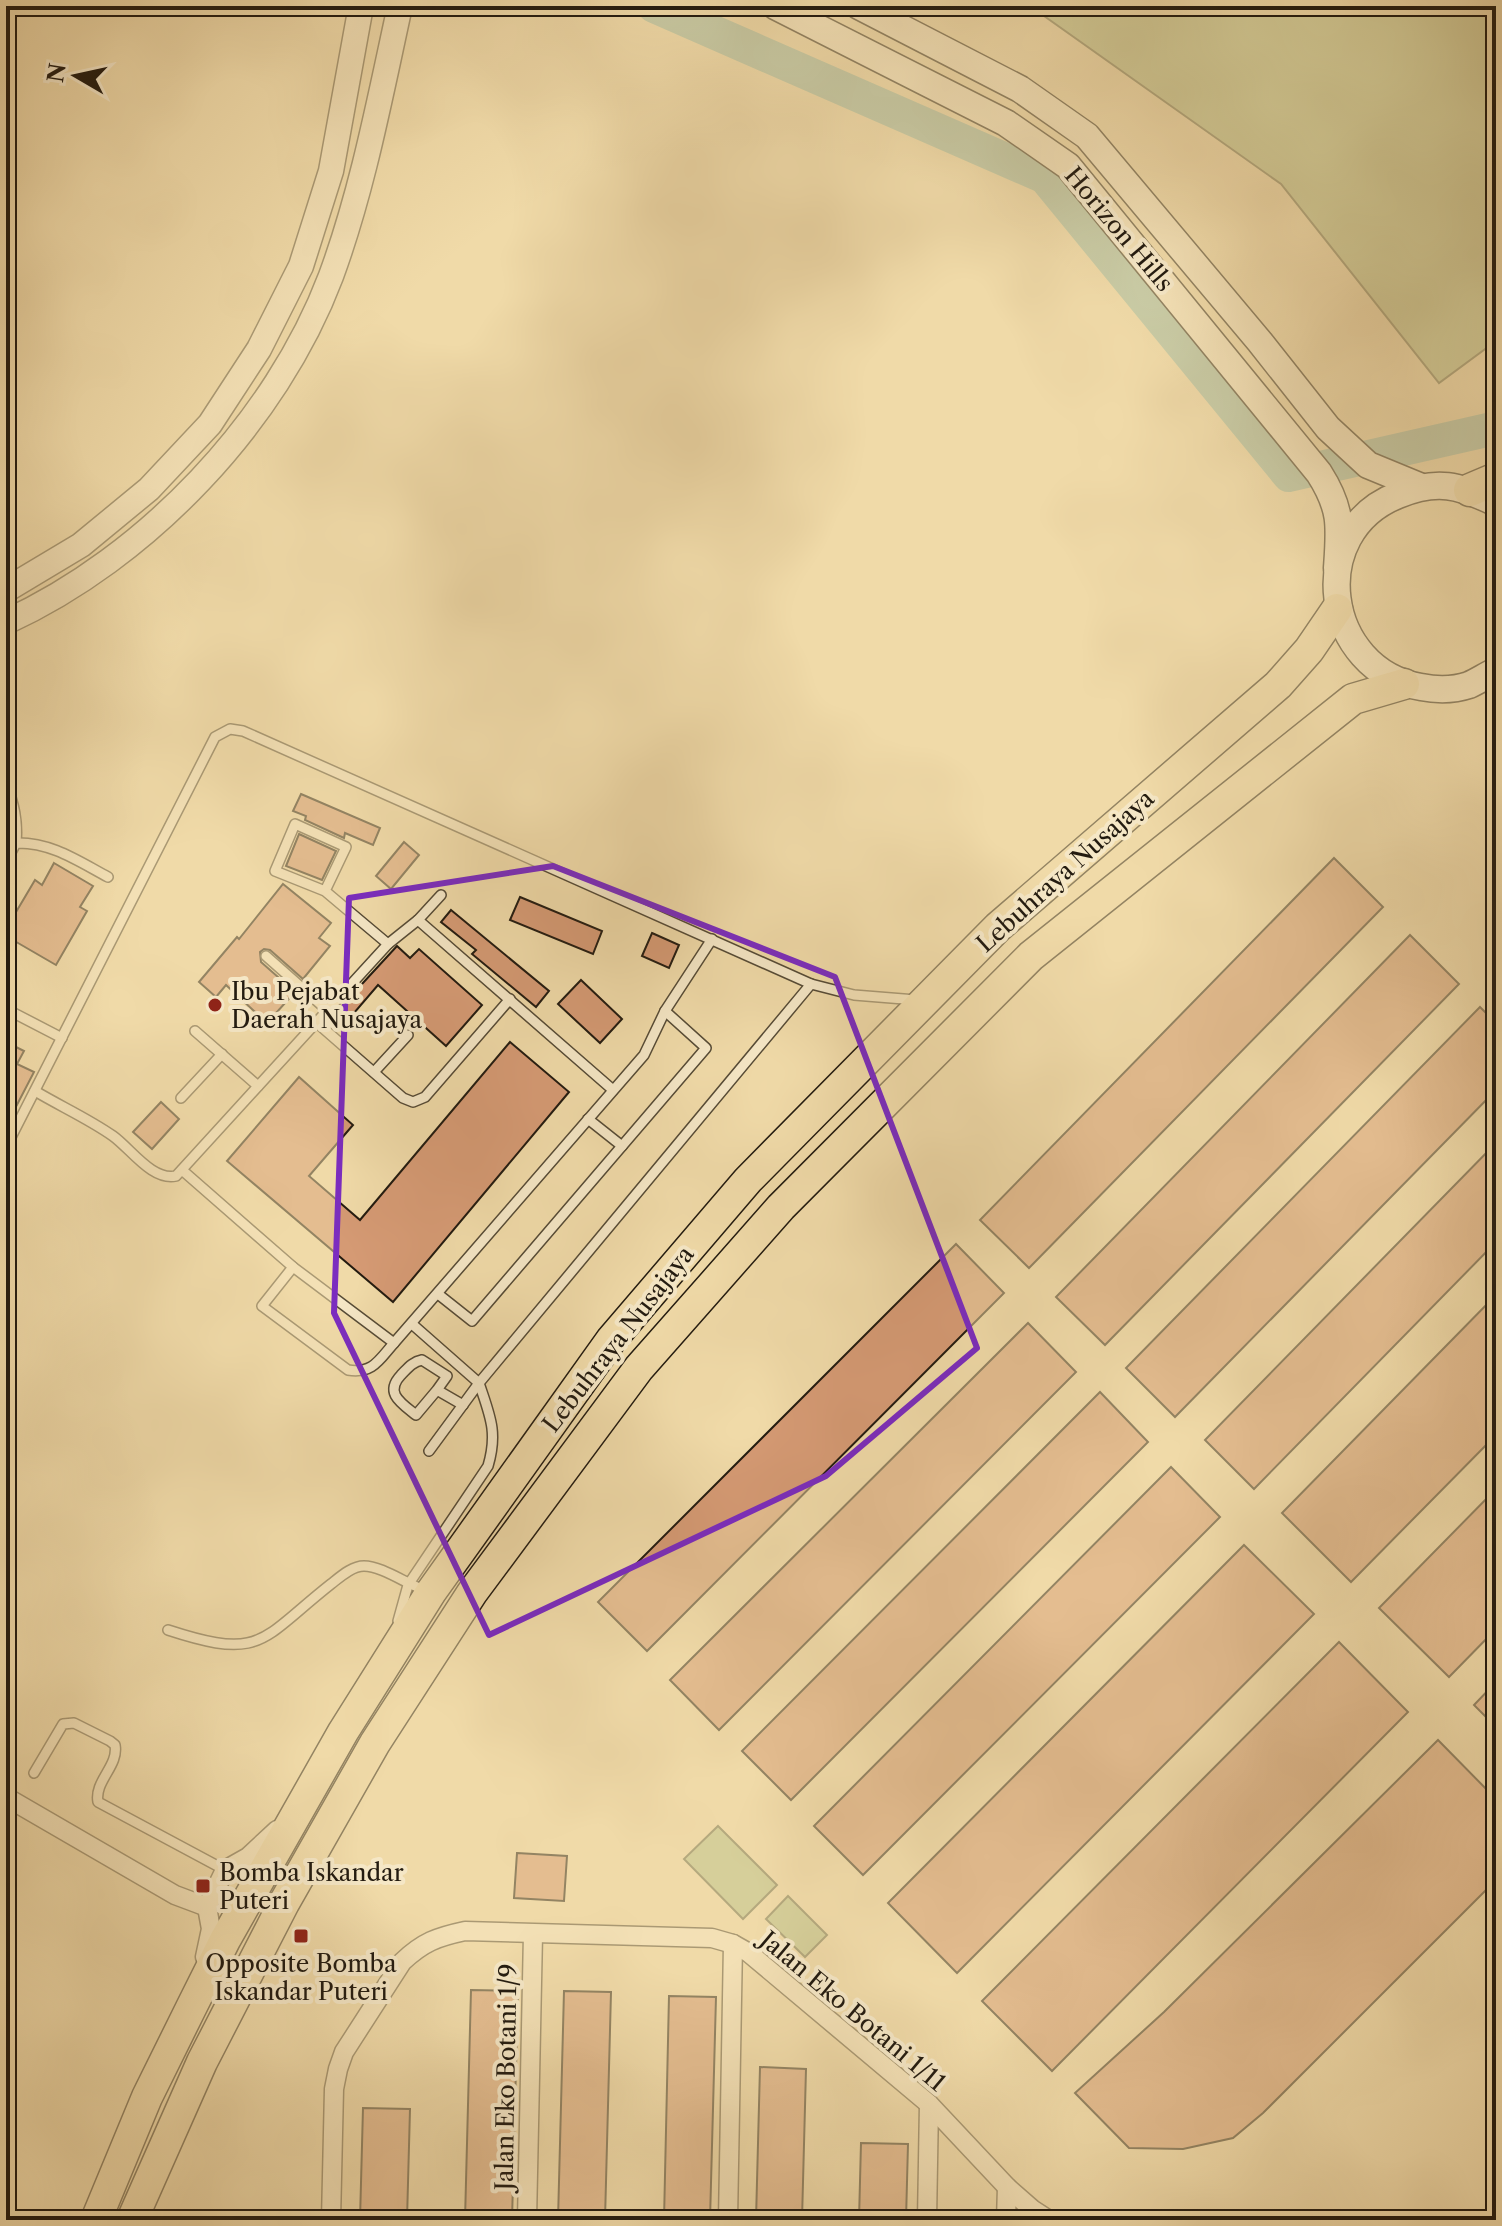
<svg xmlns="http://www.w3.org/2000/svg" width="1502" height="2226" viewBox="0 0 1502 2226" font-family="'Libre Caslon Text',serif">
<rect width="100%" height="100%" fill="#f0daa8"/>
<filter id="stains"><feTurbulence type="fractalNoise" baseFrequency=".0025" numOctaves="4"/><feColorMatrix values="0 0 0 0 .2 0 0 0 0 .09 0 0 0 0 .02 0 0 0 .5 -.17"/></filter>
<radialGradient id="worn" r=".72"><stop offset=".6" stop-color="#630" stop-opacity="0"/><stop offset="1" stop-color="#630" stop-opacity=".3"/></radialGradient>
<g fill="#b7c08a" stroke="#6d6e4d" stroke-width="2">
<polygon points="1030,6 1496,6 1496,341 1439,383 1281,184"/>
<polygon points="718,1826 777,1885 743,1919 684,1859"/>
<polygon points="788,1896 827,1935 805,1957 766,1919"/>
</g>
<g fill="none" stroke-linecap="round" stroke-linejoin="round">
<polyline stroke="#9bbba4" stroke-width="34" points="654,6 1045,177 1289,475 1496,428"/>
</g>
<g fill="#d59a74" stroke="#231b10" stroke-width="2">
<polygon points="301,794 380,828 373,845 345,833 344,838 305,820 306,816 293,811"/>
<polygon points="299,834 336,851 322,880 286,866"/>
<polygon points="404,842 419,855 391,889 376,876"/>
<polygon points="1334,858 1383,907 1029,1268 980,1220"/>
<polygon points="54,863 93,886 80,907 87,911 56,965 6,936 6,929 35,880 42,885"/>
<polygon points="283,884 331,923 319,938 330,946 303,979 270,950 264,949 260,952 261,962 295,992 267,1023 226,985 216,997 199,982 237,937 239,939"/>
<polygon points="520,897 602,931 593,954 510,920"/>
<polygon points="451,910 549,991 536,1007 472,954 476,950 441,922"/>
<polygon points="652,933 679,945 669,968 642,956"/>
<polygon points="1410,935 1459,984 1105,1345 1056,1297"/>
<polygon points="397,946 410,958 419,949 482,1005 446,1046 378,985 348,1020 338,1010"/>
<polygon points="581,980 622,1019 600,1043 558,1004"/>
<polygon points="1480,1007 1496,1023 1496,1090 1175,1417 1126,1368"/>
<polygon points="6,1042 24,1051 17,1064 34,1072 6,1126"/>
<polygon points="510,1042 569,1092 393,1302 227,1161 299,1077 353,1125 309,1176 360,1220"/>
<polygon points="161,1102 179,1119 152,1149 133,1132"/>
<polygon points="1496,1143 1496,1242 1254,1489 1205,1440"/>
<polygon points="956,1244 1004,1293 647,1651 598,1602"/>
<polygon points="1496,1295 1496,1435 1351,1582 1282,1513"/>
<polygon points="1028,1323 1076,1372 719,1730 670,1680"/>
<polygon points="1100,1392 1148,1442 791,1800 742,1751"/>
<polygon points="1171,1467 1220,1517 863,1875 814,1826"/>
<polygon points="1496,1489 1496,1629 1449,1677 1379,1608"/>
<polygon points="1244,1545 1314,1614 957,1973 888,1903"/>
<polygon points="1339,1642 1408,1712 1052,2071 982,2001"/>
<polygon points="1496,1682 1496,1727 1474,1705"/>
<polygon points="1438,1740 1496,1799 1496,1880 1263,2113 1233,2138 1183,2149 1129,2148 1075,2093 1164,2012"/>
<polygon points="517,1853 567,1856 564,1901 514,1898"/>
<polygon points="471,1990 518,1991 512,2220 465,2220"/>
<polygon points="564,1991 611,1992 605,2220 558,2220"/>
<polygon points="669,1996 716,1997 710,2220 664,2220"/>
<polygon points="760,2067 806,2069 802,2220 756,2220"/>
<polygon points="363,2108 410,2109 407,2220 360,2220"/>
<polygon points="861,2143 908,2144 906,2220 859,2220"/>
</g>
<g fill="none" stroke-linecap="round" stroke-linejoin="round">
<defs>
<g id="service">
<path d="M6 783C14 804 18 821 16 843L6 847"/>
<path d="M6 862 16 843C51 842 78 861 108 877"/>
<polyline points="325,891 346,847 295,824 275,871 325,891 388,944"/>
<polyline points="418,920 613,1090"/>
<polyline points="266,956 327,1010"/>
<polyline points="6,1009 62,1038"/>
<polyline points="316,1022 403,1098 413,1102 425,1097 510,999"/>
<polyline points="195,1031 258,1086"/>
<polyline points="374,1072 408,1035"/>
<path d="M35 1091C60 1106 89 1119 113 1136 131 1149 152 1181 176 1176L388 944 418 920 441 895"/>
<polyline points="181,1098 222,1054"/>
<polyline points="588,1119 622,1146"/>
<polyline points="6,1147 215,737 230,729 243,731 811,984"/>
<polyline points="182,1170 293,1267 394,1343 644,1055 665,1011 712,939"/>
<path d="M293 1267 262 1306 348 1370C373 1374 379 1360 394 1343"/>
<polyline points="438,1294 472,1321 706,1048 665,1011"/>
<polyline points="412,1324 479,1383 429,1451"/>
<path d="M437 1390 447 1376 422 1360C412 1362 408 1368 401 1375 384 1393 401 1403 416 1415L437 1390 463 1405"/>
<path d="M398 1621 408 1585 488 1466C498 1432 490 1416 479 1383L811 984 854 995 916 1000"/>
<path d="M168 1630C263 1661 260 1640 331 1584 340 1577 352 1566 364 1566 382 1566 408 1585 427 1591"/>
<path d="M34 1773 63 1724 74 1723 110 1741 115 1745C119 1766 94 1781 98 1802L225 1870"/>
</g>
<g id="minor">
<polyline points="6,1797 175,1895 207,1907"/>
<polyline points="205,1957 211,1929 207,1907 225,1870 248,1857 277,1830"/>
<path d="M331 2220 334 2089 338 2069 344 2052 402 1962C423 1942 437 1937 465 1931L712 1938 733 1944 749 1953 929 2104 1007 2187 1032 2209 1049 2220"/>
<polyline points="527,2220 533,1934"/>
<polyline points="728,2220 733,1944"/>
<polyline points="927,2220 929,2104"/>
<polyline points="1006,2220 1007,2187"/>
</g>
<g id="tertiary">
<polyline points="6,590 81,545 149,489 210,424 259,349 301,266 331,171 361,6"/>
<path d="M6 622C146 558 276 422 331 276 363 189 380 97 400 6"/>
</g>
<g id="secondary">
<path d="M775 6 1006 123 1068 166 1319 473C1342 509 1340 526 1337 568"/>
<polyline points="859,6 1020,89 1087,136 1260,342 1328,428 1368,465 1419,486"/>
<path d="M1496 503C1459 485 1437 479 1398 495 1304 532 1323 670 1421 687 1436 690 1454 690 1469 685 1478 681 1487 675 1496 671"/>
</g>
<g id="primary">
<polyline points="96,2220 147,2097 191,2008 225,1940 343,1732 431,1592 611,1340 748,1180 998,927 1278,685 1309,650 1337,609"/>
<polyline points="132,2220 202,2062 284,1903 375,1743 472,1593 639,1368 781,1207 1031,956 1353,699 1404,684"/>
</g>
<polyline id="trunk" points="1470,490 1496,479"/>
</defs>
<use href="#service" stroke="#564b36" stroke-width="12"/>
<use href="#minor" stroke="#564b36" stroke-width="21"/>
<use href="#tertiary" stroke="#564b36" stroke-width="27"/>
<use href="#secondary" stroke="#231b10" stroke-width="29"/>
<use href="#primary" stroke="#231b10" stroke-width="33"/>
<use href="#trunk" stroke="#231b10" stroke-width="35"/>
<use href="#service" stroke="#f5e7c6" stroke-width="9"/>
<use href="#minor" stroke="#f5e7c6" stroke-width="18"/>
<use href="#tertiary" stroke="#f5e7c6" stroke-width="24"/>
<use href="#secondary" stroke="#f5e7c6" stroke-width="26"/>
<use href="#primary" stroke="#f0daa8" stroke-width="30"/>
<use href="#trunk" stroke="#f0daa8" stroke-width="32"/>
</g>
<path d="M0 0H1502V2226H0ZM553 866 835 977 977 1348 826 1476 489 1635 334 1313 349 898Z" fill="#f0daa8" fill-opacity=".55" fill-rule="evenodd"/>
<path fill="none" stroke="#7b2cbf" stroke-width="6" stroke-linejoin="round" d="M553 866 835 977 977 1348 826 1476 489 1635 334 1313 349 898Z"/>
<g fill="#8f2418" stroke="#f5e7c6" stroke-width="3">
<circle cx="215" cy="1005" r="8"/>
<rect x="195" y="1878" width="16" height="16" rx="4"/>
<rect x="293" y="1928" width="16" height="16" rx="4"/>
</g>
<g text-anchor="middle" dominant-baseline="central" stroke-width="8" stroke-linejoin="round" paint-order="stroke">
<g font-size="24" fill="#231b10" stroke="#f5e7c6">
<text transform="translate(1119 229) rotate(50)">Horizon Hills</text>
<text transform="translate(1065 871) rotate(-42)">Lebuhraya Nusajaya</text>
<text transform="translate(618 1339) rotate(-52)">Lebuhraya Nusajaya</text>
<text transform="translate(853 2011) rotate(40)">Jalan Eko Botani 1/11</text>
<text transform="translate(506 2077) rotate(-89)">Jalan Eko Botani 1/9</text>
</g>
<g font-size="24" fill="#231b10" stroke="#f5e7c6" text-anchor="start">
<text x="231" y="991">Ibu Pejabat<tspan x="231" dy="28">Daerah Nusajaya</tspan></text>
<text x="219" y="1872">Bomba Iskandar<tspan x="219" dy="28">Puteri</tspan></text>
<text x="301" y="1963" text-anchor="middle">Opposite Bomba<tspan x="301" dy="28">Iskandar Puteri</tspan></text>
</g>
</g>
<rect width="1502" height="2226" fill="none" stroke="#f0daa8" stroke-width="32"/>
<rect x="8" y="8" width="1486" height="2210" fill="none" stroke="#231b10" stroke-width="4"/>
<rect x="16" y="16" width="1470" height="2194" fill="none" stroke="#231b10" stroke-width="2"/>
<g transform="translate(76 76) rotate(279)" stroke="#f5e7c6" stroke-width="6" paint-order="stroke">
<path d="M0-6L14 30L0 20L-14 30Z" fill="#231b10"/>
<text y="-12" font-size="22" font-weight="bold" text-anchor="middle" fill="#231b10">N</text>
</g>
<rect width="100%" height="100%" filter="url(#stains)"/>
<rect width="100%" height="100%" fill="url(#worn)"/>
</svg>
